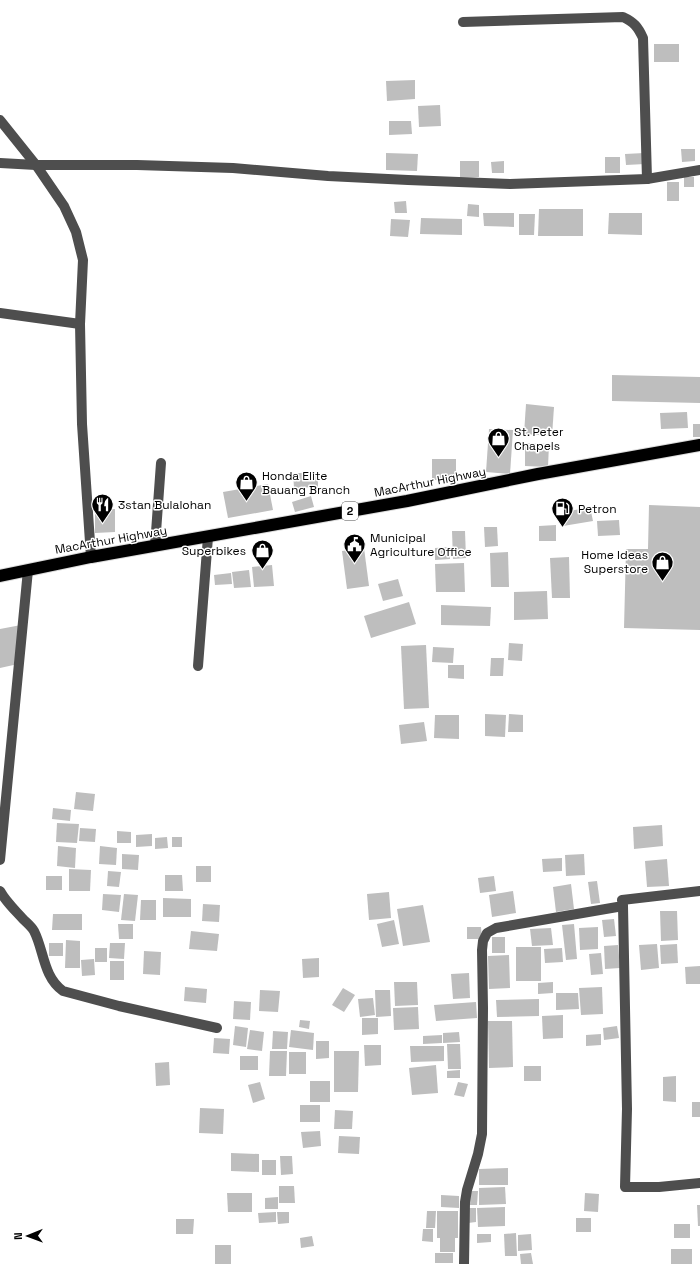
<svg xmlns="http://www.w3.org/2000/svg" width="700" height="1264" viewBox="0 0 700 1264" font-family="'Space Grotesk',sans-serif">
<rect width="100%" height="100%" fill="#fff"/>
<g fill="#bebebe">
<rect x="654" y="44" width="25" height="18"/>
<polygon points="415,80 415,99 387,101 386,81"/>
<polygon points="440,105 441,126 419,127 418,106"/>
<polygon points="389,121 411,121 412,134 389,135"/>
<polygon points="681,149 695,149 695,161 682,162"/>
<polygon points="386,153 418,154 417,171 386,170"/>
<polygon points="644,153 645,164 626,165 625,154"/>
<rect x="605" y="157" width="15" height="16"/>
<polygon points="460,161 479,161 479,177 460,178"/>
<polygon points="504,161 504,173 492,173 491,162"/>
<rect x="684" y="177" width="10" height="10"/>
<rect x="667" y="182" width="12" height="19"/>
<polygon points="406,201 407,213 395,213 394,202"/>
<polygon points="468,204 479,205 479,217 467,216"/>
<polygon points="539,209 583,209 583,236 538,236"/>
<polygon points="483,213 514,213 514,227 484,226"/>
<polygon points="609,213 642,213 642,235 608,234"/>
<polygon points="519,214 535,214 534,235 519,235"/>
<polygon points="421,218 462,219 462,235 420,234"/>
<polygon points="391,219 410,220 408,237 390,236"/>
<polygon points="612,375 700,377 700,403 612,401"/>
<polygon points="526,404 554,407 552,436 524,434"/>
<polygon points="687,412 688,428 661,429 660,413"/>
<rect x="693" y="424" width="7" height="13"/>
<polygon points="489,429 513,430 510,474 486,472"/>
<polygon points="525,443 549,444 548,467 525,466"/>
<rect x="432" y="459" width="24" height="21"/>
<polygon points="293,473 318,473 318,487 294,488"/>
<polygon points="268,484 273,510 228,518 223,492"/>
<polygon points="311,496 314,507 295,512 292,502"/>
<polygon points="649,505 700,507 700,630 624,628 626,549 648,549"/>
<polygon points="590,507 593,521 563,526 560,513"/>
<polygon points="95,509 115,509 115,532 95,533"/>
<polygon points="619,520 620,535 598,536 597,521"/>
<polygon points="556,525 556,541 539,541 539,526"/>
<polygon points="484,527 497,527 498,546 485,547"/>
<polygon points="452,531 465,531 466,558 453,559"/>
<polygon points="450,547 450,559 435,560 435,548"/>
<polygon points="364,548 369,586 347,589 342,551"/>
<polygon points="508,552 509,587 491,587 490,553"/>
<polygon points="569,557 570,598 552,598 550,558"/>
<polygon points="464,563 465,592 436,592 435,564"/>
<polygon points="272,565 274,586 254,587 252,567"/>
<polygon points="249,570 251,587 234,588 232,572"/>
<polygon points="231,573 232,584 215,585 214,575"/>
<polygon points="398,579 403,596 383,601 378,584"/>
<polygon points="547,591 548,619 514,620 514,592"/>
<polygon points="409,602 416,624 371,638 364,616"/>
<polygon points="441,605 491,607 490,626 441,625"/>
<polygon points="21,625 18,664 0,668 0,629"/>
<polygon points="509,643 523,644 522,661 508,660"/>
<polygon points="426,645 429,708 404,709 401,646"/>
<polygon points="433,647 454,648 453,663 432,662"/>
<polygon points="491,658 504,658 503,676 490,676"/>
<polygon points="448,665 464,665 464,679 448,678"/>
<polygon points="485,714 506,715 505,737 485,736"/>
<polygon points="509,714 523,715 523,732 508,732"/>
<polygon points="435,715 459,715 459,739 434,738"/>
<polygon points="424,722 427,741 401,744 399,725"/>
<polygon points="76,792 95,794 93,811 74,809"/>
<polygon points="53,808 71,810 70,821 52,819"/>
<polygon points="57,823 79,824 77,843 56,842"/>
<polygon points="662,825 663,846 634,849 633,827"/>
<polygon points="80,828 96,829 95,842 79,841"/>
<polygon points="117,831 131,832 131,843 117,843"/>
<polygon points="152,834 152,846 136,847 136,835"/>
<polygon points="167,837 168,848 155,849 155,838"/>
<rect x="172" y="837" width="10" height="10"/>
<polygon points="58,846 76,848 75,868 57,866"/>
<polygon points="100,846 117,848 116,865 99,864"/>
<polygon points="122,854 139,855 138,870 122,869"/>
<polygon points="584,854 585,875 566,876 565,855"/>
<polygon points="562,858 562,871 543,872 542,859"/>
<polygon points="667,859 669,886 647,887 645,861"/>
<rect x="196" y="866" width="15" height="16"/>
<polygon points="69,869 91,870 90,891 69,891"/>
<polygon points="108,871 121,872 119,887 107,886"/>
<polygon points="165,875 182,875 183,891 165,891"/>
<rect x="46" y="876" width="16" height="14"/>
<polygon points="494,876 496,891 480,893 478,878"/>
<polygon points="597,881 600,903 591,904 588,882"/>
<polygon points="571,884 574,909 556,912 553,887"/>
<polygon points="513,891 516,913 492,917 489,895"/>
<polygon points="389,892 391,918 369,920 367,894"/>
<polygon points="103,894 121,895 119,912 102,910"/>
<polygon points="124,894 138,895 135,921 121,920"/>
<polygon points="163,898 191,899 191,917 163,917"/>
<polygon points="141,900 156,900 156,920 140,920"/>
<polygon points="203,904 220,905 219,922 202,921"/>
<polygon points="423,905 430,942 403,946 397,909"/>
<polygon points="660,911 677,911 678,940 661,941"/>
<polygon points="53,914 82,914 82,930 52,930"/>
<polygon points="614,919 616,936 604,937 602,920"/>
<polygon points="394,920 399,944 382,947 377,924"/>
<polygon points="118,924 133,924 133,939 119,939"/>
<polygon points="574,924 577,959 566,960 562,925"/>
<polygon points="467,927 481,927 482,939 467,939"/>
<polygon points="598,927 598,949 580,950 579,928"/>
<polygon points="551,928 553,945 532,946 530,929"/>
<polygon points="191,931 219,934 217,951 189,949"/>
<rect x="492" y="937" width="13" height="16"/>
<polygon points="66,940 80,941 80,968 65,968"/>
<rect x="49" y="943" width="14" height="13"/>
<polygon points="110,943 125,943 124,959 109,958"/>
<polygon points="657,944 659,968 641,970 639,945"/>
<polygon points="677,944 678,963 661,964 660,945"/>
<polygon points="618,945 620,968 605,969 604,946"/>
<rect x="516" y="947" width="25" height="34"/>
<rect x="95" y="948" width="12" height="14"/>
<polygon points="562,948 563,962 545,963 544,949"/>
<polygon points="144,951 161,952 160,975 143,974"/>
<polygon points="601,953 603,974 591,975 589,954"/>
<polygon points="509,955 510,988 489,989 488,956"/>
<polygon points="319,958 319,977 303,978 302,959"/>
<polygon points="94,959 95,975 82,976 81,960"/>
<rect x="110" y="961" width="14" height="19"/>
<polygon points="700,966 700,984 686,984 685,967"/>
<polygon points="469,973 470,998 453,999 451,974"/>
<polygon points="394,982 417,982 418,1005 395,1006"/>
<polygon points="553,982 553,993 538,994 538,983"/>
<polygon points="185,987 207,989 206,1003 184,1001"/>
<polygon points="602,987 603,1014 581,1015 579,988"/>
<polygon points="343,988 355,995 344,1012 332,1005"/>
<polygon points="260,990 280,991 278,1012 259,1011"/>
<polygon points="375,990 390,990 391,1016 376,1017"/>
<polygon points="556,993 578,993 579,1009 556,1010"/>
<polygon points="373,998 375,1015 360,1017 358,999"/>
<polygon points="539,999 539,1016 497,1017 496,1000"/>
<polygon points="234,1001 251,1002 250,1020 233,1019"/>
<polygon points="476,1002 477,1018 436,1021 434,1005"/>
<polygon points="418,1007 419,1029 394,1030 393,1008"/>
<polygon points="563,1015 563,1038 543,1039 542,1016"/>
<polygon points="362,1018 378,1018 378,1034 362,1035"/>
<polygon points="300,1020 310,1021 309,1029 299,1027"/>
<polygon points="488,1021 512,1021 513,1067 489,1068"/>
<polygon points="235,1026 248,1028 246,1047 233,1045"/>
<polygon points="617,1026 619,1038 604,1040 603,1028"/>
<polygon points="250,1030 264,1032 262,1051 247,1049"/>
<polygon points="291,1030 314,1033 313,1050 289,1047"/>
<polygon points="273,1031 288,1032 287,1049 272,1049"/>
<polygon points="459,1032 460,1042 443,1043 443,1033"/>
<polygon points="601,1034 601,1045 586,1046 586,1035"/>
<polygon points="442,1035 442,1043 423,1044 423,1036"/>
<polygon points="214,1038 230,1039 229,1054 213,1053"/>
<polygon points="316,1041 329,1041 329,1058 316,1059"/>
<polygon points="447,1044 460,1044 461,1069 448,1069"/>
<polygon points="364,1045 381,1045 381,1065 365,1066"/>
<polygon points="410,1046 444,1046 444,1061 411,1062"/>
<polygon points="270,1051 287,1051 286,1076 269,1076"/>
<polygon points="334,1051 359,1051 358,1092 334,1092"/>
<rect x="289" y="1052" width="17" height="22"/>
<rect x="240" y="1056" width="18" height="14"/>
<polygon points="169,1062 170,1085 156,1086 155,1063"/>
<polygon points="436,1065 438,1093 412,1095 409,1068"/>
<rect x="524" y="1066" width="17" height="15"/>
<polygon points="460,1070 460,1078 447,1078 447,1071"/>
<polygon points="676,1076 676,1102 663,1101 663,1077"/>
<rect x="310" y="1081" width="20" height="21"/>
<polygon points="260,1082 265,1099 253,1103 248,1085"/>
<polygon points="458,1082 468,1084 464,1097 454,1095"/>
<rect x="692" y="1102" width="8" height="15"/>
<rect x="300" y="1105" width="20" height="17"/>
<polygon points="200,1108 224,1109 223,1134 199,1133"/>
<polygon points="335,1110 353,1111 352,1129 334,1129"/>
<polygon points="320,1131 321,1146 303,1148 301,1132"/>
<polygon points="339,1136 360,1137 359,1154 338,1153"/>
<polygon points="231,1153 259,1154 259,1172 231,1171"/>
<polygon points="280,1156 292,1156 293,1174 281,1175"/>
<rect x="262" y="1160" width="14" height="15"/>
<polygon points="508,1168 508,1185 479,1185 479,1169"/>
<polygon points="279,1186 294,1186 295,1203 279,1203"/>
<polygon points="505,1187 506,1204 479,1205 479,1188"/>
<polygon points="468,1191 478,1191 477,1205 468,1205"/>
<polygon points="227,1193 252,1193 252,1212 228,1212"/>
<polygon points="585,1193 599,1194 598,1212 584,1211"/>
<polygon points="441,1195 459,1196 459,1208 441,1207"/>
<polygon points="278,1197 278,1209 265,1209 265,1198"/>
<polygon points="697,1205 700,1205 700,1226 698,1226"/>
<polygon points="505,1207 505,1226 478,1227 477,1208"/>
<polygon points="467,1208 476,1208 476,1222 468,1223"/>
<polygon points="427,1211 436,1211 435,1228 426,1228"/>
<polygon points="437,1211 458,1211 458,1238 455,1238 455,1252 440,1252 440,1238 448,1238 437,1238"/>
<polygon points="276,1212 276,1222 259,1223 258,1213"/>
<polygon points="277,1212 289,1212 289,1223 278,1224"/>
<rect x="576" y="1218" width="15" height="14"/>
<polygon points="176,1219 194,1219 193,1234 176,1234"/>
<rect x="674" y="1224" width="16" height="14"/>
<polygon points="423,1229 433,1229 433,1242 422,1241"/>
<polygon points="516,1233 517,1256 505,1256 504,1234"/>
<polygon points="477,1234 491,1234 491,1242 477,1243"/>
<polygon points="531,1234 532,1250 518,1251 518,1235"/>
<polygon points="312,1236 314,1246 301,1248 300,1238"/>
<rect x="215" y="1245" width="16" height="19"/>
<rect x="671" y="1249" width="21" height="15"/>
<rect x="435" y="1253" width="18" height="10"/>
<polygon points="531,1253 533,1264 521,1264 520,1254"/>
</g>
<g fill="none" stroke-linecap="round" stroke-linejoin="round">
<defs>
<polyline id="highway" points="0,576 91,557 407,501 538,474 700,445"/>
</defs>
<use href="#highway" stroke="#dbdbdb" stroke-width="14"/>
<g stroke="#4e4e4e" stroke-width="10">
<path d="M463 22 623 17C634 22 638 27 643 38L647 179"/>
<polyline points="0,120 36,165 64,206 76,232 83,260 80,324 82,424 91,557"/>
<polyline points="0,163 36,165 137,165 233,168 328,176 408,180 510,184 647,179 700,170"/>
<polyline points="0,313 80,324"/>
<polyline points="155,546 161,463"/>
<polyline points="198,666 208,537"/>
<polyline points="0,860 28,570"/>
<path d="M0 891C6 902 15 910 23 919 27 923 31 926 34 931 44 950 43 977 63 991L119 1006 217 1028"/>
<polyline points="623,906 627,1109 625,1187 659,1187 700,1183"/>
<polyline points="464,1264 465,1202 467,1190 478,1154 482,1134 483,1008 482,950 483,941 487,933 496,928 623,906 622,900 700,891"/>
</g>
<use href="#highway" stroke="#000" stroke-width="12"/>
</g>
<defs>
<symbol id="shop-pin" viewBox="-11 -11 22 30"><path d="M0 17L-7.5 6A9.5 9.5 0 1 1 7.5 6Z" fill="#000" stroke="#fff"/><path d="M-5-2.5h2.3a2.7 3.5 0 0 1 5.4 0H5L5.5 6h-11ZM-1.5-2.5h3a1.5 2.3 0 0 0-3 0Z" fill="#fff"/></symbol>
<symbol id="restaurant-pin" viewBox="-11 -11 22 30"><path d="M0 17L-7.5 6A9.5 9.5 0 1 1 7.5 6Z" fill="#000" stroke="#fff"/><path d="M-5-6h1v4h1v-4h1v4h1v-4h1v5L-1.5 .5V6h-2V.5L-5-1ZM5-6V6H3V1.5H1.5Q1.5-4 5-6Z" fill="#fff"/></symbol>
<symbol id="fuel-pin" viewBox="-11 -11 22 30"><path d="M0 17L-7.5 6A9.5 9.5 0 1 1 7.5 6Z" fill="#000" stroke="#fff"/><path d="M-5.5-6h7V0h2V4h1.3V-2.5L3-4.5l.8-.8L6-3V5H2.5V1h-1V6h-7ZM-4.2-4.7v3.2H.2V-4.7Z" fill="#fff"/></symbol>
<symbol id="civic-pin" viewBox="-11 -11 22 30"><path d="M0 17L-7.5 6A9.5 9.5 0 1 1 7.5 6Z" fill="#000" stroke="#fff"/><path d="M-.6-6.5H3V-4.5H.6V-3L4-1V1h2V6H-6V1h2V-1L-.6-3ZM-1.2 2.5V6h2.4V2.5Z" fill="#fff"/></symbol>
</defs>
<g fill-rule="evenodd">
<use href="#shop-pin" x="486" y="426" width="25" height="34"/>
<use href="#shop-pin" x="234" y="470" width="25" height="34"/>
<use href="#restaurant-pin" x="90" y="492" width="25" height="34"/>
<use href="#fuel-pin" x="550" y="496" width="25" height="34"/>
<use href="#civic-pin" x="342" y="532" width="25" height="34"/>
<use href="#shop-pin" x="250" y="538" width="25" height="34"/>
<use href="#shop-pin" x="650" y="550" width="25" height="34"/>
</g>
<g text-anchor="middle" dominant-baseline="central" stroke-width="3" stroke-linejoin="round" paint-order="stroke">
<rect fill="#fff" stroke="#4c4c4c" stroke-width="1" x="342" y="502" width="16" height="18" rx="3"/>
<g font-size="11" font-weight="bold" fill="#000">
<text x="350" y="511">2</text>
</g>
<g font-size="12" fill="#000" stroke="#fff" text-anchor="start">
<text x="514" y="432">St. Peter<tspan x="514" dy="14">Chapels</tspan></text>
<text x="262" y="476">Honda Elite<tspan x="262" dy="14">Bauang Branch</tspan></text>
<text x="118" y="505">3stan Bulalohan</text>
<text x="578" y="509">Petron</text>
<text x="370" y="538">Municipal<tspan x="370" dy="14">Agriculture Office</tspan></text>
<text x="246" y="551" text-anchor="end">Superbikes</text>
<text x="648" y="555" text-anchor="end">Home Ideas<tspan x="648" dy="14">Superstore</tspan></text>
</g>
<g font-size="12" fill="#000" stroke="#fff">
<text transform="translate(430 482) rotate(-11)">MacArthur Highway</text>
<text transform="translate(111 540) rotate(-10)">MacArthur Highway</text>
</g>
</g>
<g transform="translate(28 1236) rotate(269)" stroke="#ffffff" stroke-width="3" paint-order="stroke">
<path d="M0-3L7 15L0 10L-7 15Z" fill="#000000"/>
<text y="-6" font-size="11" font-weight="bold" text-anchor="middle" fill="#000000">N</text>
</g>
</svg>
